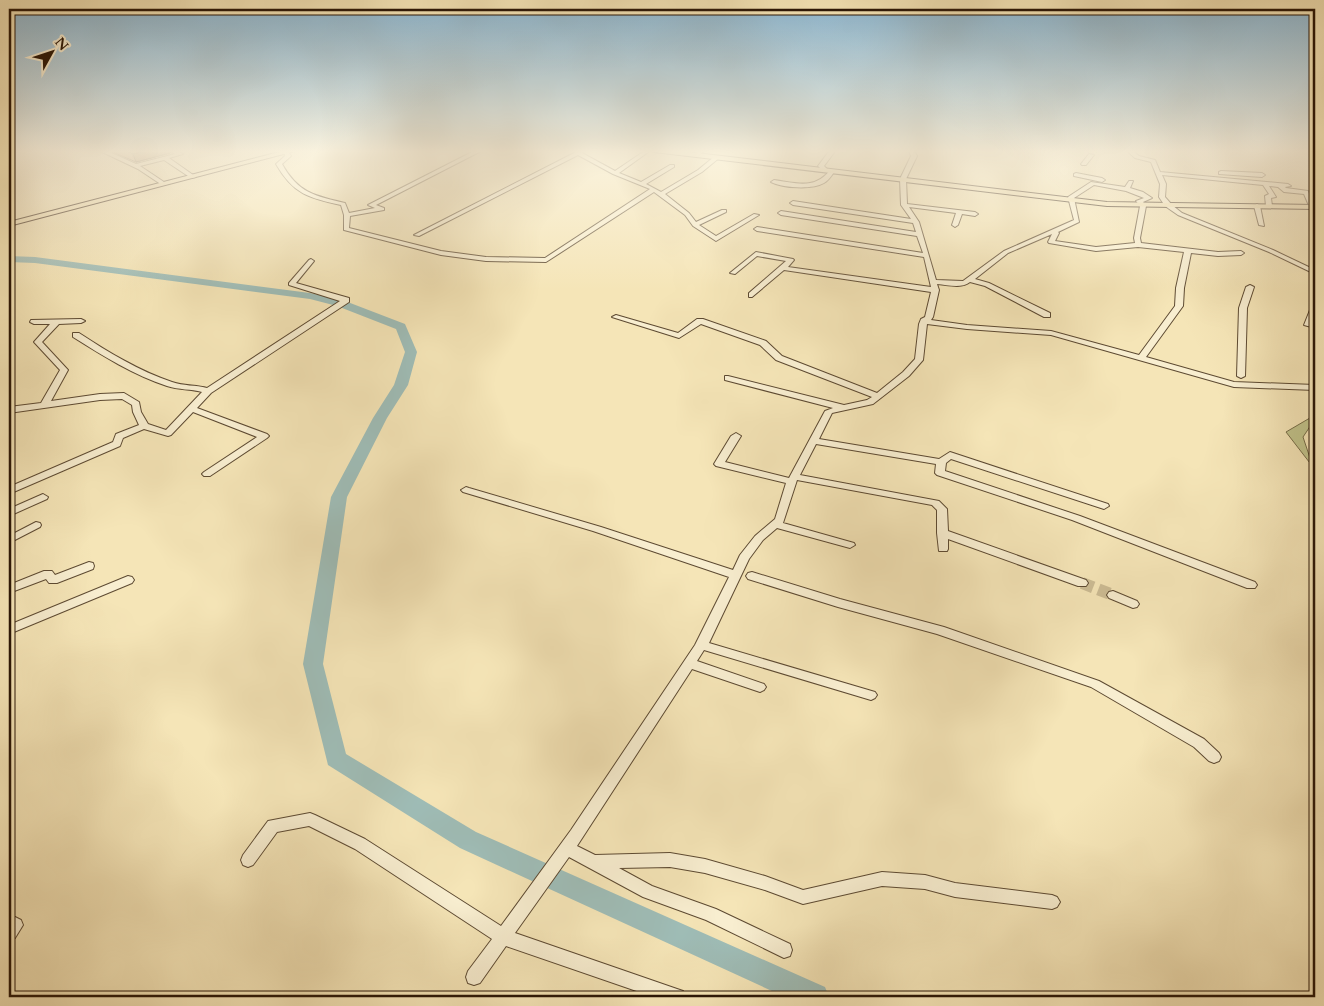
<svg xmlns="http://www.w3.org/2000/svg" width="1324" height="1006" viewBox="0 0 1324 1006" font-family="Cardo,serif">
<rect width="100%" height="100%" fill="#f5e5b7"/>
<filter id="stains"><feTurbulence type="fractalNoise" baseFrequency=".004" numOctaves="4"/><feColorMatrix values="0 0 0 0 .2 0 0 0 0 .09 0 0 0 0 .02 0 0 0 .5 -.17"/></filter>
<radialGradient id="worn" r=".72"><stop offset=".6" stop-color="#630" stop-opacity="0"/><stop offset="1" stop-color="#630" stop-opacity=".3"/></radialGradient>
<polygon fill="#c1c38b" stroke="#766c48" points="1315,415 1315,419 1303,437 1313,467 1286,432"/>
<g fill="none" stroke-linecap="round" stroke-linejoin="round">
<polygon fill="#9fbdb7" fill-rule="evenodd" points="9,256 35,257 310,293 345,301 405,324 417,352 408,385 387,418 347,497 323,664 346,754 476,832 825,987 829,997 785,997 460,848 328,765 303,664 331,497 373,418 394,385 405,352 396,329 337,306 310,299 35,263 9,262"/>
<polyline stroke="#ccbc94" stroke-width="12" stroke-dasharray="12 5.5" stroke-linecap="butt" points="1082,583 1113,595"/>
<defs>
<g id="minor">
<polygon points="98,150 105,150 136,164 175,154 168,150 175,150 183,154 169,158 196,177 191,178 164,160 140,166 167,184 162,185 138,169"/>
<path d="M476 150H483L376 205 384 208V210L350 216 349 228 441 251 486 257 545 258 650 189 613 174 578 155 419 236 414 235 580 150H586L582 153 615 171 646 150H651L619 173 641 182 670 165H674V167L646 184 661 192 698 170 715 156H719V158L702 172 665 194 689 213 696 222 722 210H726V212L699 225 716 236 754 214 759 215 716 241 693 226 685 215 654 192 546 262 486 261 441 255 344 230V215L341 205C309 198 293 194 276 164L285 156 284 151H288L291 156 282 164C298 193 315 196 345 203L349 213 375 208 368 205Z"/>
<polygon points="699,150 705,150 698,156 694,156 694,154"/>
<polygon points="830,150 836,150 824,166 828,170 823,171 818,166"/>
<path d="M909 150H914L917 156 906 179 907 204 975 212 978 214 975 216 962 214 958 225 955 227 952 225 956 213 909 207 919 222 936 280 963 281 1004 251 1074 220 1068 197 1091 182 1125 187 1129 181H1133L1130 188 1143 192 1152 198 1143 202 1146 206 1140 238 1141 243 1218 252 1241 251 1244 253 1241 255 1218 256 1191 253 1184 288 1183 306 1146 357 1234 382 1315 385V390L1234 387 1051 335 967 329 927 324 923 360 909 376 873 404 832 413 819 439 939 459 950 452 1108 504 1109 506 1104 509 951 459 946 463 945 471 1080 516 1255 582 1257 585 1255 588H1247L1072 520 937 475 935 473 936 464 816 444 800 475 939 501 947 509 948 531 1086 580 1088 583 1086 586H1078L948 539V549L947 551H939L937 533V510L932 505 797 480 783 523 854 543 855 545 850 548 777 528 763 540 749 559 709 643 875 692 877 695 875 698 871 700 704 650 697 661 764 684 766 687 764 690 760 692 692 669 577 846 595 855 670 853 705 859 765 876 803 890 882 872 925 875 955 883 1052 895 1057 897 1060 902 1057 907 1052 909 955 897 925 889 882 886 803 904 765 890 705 873 670 867 619 868 652 886 716 909 790 944 792 950 790 956 784 958 706 920 643 897 569 857 515 933 677 989 683 991 685 997H654L506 946 480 983 474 985 468 983 466 977 468 971 492 939 355 849 309 826 277 832 253 865 248 867 243 865 241 860 243 855 268 821 310 813 315 815 365 839 501 926 571 830 695 645 729 577 593 531 463 492 461 490 466 487 469 488 601 527 733 570 740 555 755 536 775 519 786 483 716 466 714 464 731 436 736 433 741 436 725 462 789 478 825 411 833 408 725 380V376H728L844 405 867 400 872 397 776 360 760 345 701 324 679 338 612 317 616 315 678 333 697 319H703L766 341 782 356 877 393 903 372 915 359 919 324 921 319 925 317 931 292 784 270 752 297H749V293L786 261 757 256 735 274 730 273 756 252 793 259 794 260 788 267 931 287 924 257 757 231 754 229 757 227 923 253 917 236 781 215 778 213 781 211 916 232 913 223 793 205 790 203 793 201 911 219 901 205 900 179 911 156ZM1094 185 1126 191 1144 198 1136 201 1140 206 1134 238 1135 243 1096 247 1055 241 1059 233 1058 232 1079 222 1074 198ZM1052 234 1048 242 1049 243 1096 251 1138 247 1184 252 1176 288 1175 306 1139 355 1051 331 967 325 931 320 933 317 939 290 937 284C948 285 961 289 970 282L985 286 1044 317H1050V313L989 283 975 279 1008 253Z"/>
<polygon points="1126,150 1131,150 1139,156 1155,160 1160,172 1288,184 1291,186 1285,187 1286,188 1308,191 1314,208 1310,208 1304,194 1284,192 1278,187 1269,186 1276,197 1271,198 1272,206 1269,208 1266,206 1265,196 1269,194 1263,185 1162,175 1166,184 1165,197 1172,205 1182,213 1273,250 1315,270 1315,274 1269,252 1178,215 1165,206 1159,197 1160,184 1151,162 1135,158"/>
<polygon points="1089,154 1094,155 1086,165 1082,165 1081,164"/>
<path d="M830 170 835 171C831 176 829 180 824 183 812 190 783 188 771 182L774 180C796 183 815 190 830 170Z"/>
<polygon points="1221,171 1262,173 1265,175 1262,177 1219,174 1219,172"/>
<polygon points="1076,173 1102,178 1105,180 1102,182 1074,176 1074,174"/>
<polygon points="1257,204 1260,206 1264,226 1259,225 1254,206"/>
<path d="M311 259 314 261 296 283 349 298V302L211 393 197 408 267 434 269 436 267 438 210 476H204L202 474 204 472 257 437 193 412 171 435 168 436 144 429 123 438 120 446 9 494V487L113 442 116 434 139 425 133 412 132 405 122 399 100 400 9 413V407L41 403 60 370 34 342 50 324H34L30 322 31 320 81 319 85 321 81 323 59 324 42 342 68 370 51 401 100 394 124 393 139 402 141 412 148 424 166 430 202 392C191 389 179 390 167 386 134 375 103 356 73 337V333H79C108 352 139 371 172 382 183 386 196 385 207 388L340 301 289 285V283L309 260Z"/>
<polygon points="1250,285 1254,287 1247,308 1245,376 1241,378 1237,376 1239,308 1246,287"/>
<polygon points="1312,305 1315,305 1315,316 1312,323 1315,324 1315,328 1304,325"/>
<polygon points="43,494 48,497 47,499 9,516 9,509"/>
<polygon points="36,522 40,523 41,525 40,527 9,543 9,536"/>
<polygon points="89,562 93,563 94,566 93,569 57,583 49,583 46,579 9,593 9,585 44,571 52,571 55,575"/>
<polygon points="752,572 840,599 944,627 1099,681 1204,739 1219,753 1221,757 1219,761 1214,763 1209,761 1194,747 1091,687 937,634 838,607 748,579 746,576 748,573"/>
<polygon points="128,576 132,577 134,580 132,583 9,634 9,625"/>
<polygon points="1113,591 1137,601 1139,604 1137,607 1133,608 1109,598 1107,595 1109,592"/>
<polygon points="15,917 21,920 23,925 15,938 9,940 9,920"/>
</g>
<g id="major">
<polygon points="287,150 299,150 9,226 9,222"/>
<polygon points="651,150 671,150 1107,202 1315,205 1315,209 1107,206 654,152"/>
</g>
</defs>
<use href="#minor" stroke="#5d4a32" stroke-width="2"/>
<use href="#major" stroke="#2a1606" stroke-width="2"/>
<use href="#minor" fill="#f8eed0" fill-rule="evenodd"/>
<use href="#major" fill="#f5e5b7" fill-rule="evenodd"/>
</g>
<polygon fill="#b7865e" stroke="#2a1606" points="108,150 169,150 170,153 136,162"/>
<polygon fill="#956d4c" stroke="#2a1606" points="150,150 169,150 170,153 136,162 133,154"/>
<polygon fill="#d59c6d" stroke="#2a1606" points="124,150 150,150 133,154"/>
<linearGradient id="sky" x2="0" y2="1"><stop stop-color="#8bb8d4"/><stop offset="0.52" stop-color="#faf3df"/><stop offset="1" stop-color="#faf3df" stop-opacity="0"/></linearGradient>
<rect width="1324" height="291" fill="url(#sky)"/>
<rect width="1324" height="1006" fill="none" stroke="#f5e5b7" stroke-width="30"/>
<rect x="10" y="10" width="1304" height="986" fill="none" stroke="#2a1606" stroke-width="2.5"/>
<rect x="15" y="15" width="1294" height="976" fill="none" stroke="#2a1606"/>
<g transform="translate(52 52) rotate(50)" stroke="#f8eed0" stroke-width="4" paint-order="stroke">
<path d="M0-4L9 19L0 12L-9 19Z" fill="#2a1606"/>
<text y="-8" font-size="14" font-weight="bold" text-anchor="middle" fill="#2a1606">N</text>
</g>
<rect width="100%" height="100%" filter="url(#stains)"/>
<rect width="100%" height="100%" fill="url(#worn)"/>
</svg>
